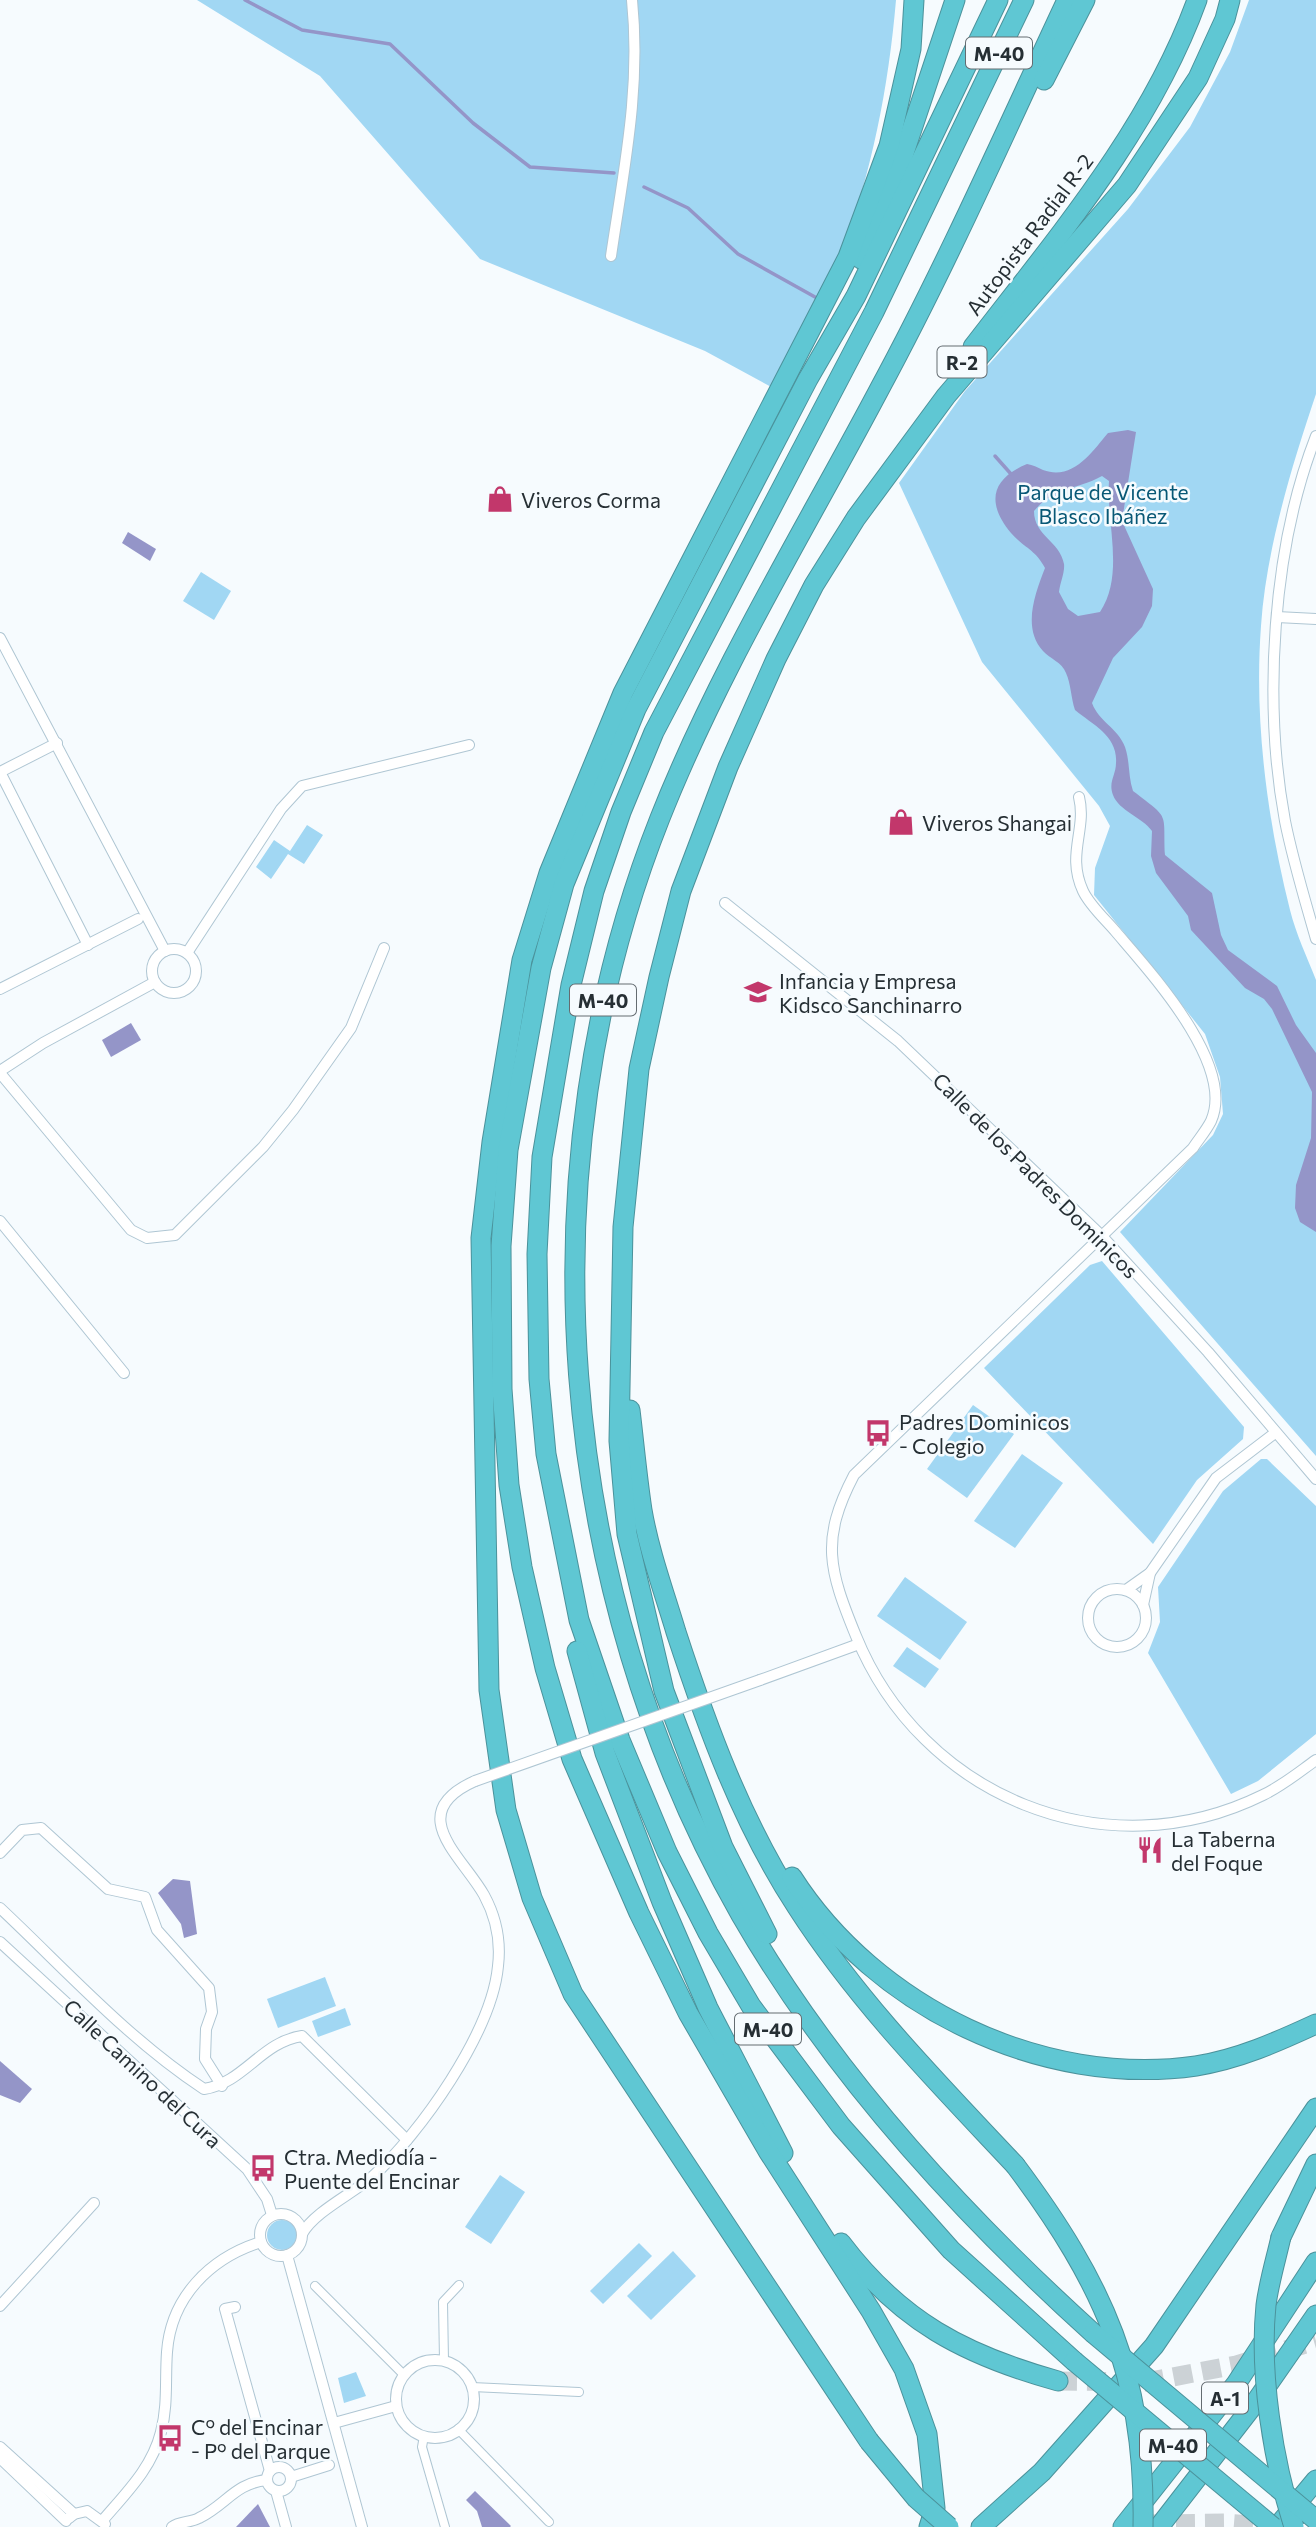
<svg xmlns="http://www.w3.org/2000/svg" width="1316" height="2527" viewBox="0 0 1316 2527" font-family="Commissioner,sans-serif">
<rect width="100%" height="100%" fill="#f6fbfe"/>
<g fill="#a1d7f3">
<path d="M197 0H896C888 94 869 187 833 275 817 314 794 352 775 389L705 351 480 259 320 76Z"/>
<path d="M1249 0H1316V394C1292 465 1266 550 1261 626 1254 720 1267 819 1290 910 1296 934 1307 957 1316 980V1456L1120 1232 1213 1135 1223 1114 1220 1077 1205 1034 1094 895 1095 868 1110 826 1099 806 982 662 899 483 965 391 1128 209 1190 127 1230 52Z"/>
<polygon points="201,572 231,591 214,620 183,601"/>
<polygon points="307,825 323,835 304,864 288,854 271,879 256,867 274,840 290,851"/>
<polygon points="1102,1261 1244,1427 1243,1439 1197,1480 1153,1544 984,1368 1090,1265"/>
<polygon points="973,1405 1014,1434 967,1498 927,1469"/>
<polygon points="1022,1454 1063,1483 1015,1548 974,1521"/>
<polygon points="1261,1459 1267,1459 1316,1506 1316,1734 1258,1781 1231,1794 1148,1653 1160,1622 1158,1587 1223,1491"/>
<polygon points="905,1577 967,1622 940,1660 877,1616"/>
<polygon points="907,1647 939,1669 925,1688 893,1666"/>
<polygon points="325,1977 336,2006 278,2028 267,1999"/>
<polygon points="345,2008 351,2025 318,2037 312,2021"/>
<polygon points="500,2175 525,2192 491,2244 465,2227"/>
<circle cx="282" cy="2235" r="15"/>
<polygon points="639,2243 652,2256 603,2304 590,2291"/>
<polygon points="673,2251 696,2276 651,2320 627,2296"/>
<polygon points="356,2372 366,2396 344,2403 338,2378"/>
</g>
<g fill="#9495c8" fill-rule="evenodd">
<path d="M1128 430 1136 432 1122 521 1153 589 1152 606 1142 627 1113 658 1092 703C1099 722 1118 728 1125 747 1130 761 1128 776 1133 791 1171 820 1163 811 1165 855L1212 893 1221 935 1228 950 1277 986 1296 1025 1316 1053V1232L1300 1222 1295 1208 1296 1185 1311 1138 1312 1092 1272 1009 1264 999 1245 988 1191 930 1188 916 1156 873 1151 856 1152 831C1142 817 1119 811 1113 795 1108 782 1116 775 1116 763 1118 736 1093 725 1075 710 1071 698 1071 684 1066 673 1062 662 1050 659 1043 651 1022 628 1035 594 1045 568 1035 549 1024 548 1011 533 986 503 991 479 1027 464 1033 465 1037 467 1043 470 1073 481 1092 452 1108 433ZM1102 476 1109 481C1106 524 1125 574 1100 612L1078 616 1068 609 1059 592C1060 583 1065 572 1064 564 1060 541 1034 536 1034 511 1056 485 1075 491 1102 476Z"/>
<polygon points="128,532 156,549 150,561 122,543"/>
<polygon points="131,1023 141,1040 111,1057 102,1040"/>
<polygon points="173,1879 190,1881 197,1934 184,1938 181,1924 158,1893"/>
<polygon points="0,2061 32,2089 20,2103 0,2095"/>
<polygon points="475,2491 511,2526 510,2527 482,2527 477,2511 466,2500"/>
<polygon points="258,2504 270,2527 236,2527"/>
</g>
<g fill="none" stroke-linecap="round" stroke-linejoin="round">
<g stroke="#9495c8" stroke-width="3.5">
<polyline points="245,0 302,30 390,44 473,123 530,167 614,173"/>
<polyline points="644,187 688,208 738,254 815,297"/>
<polyline points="995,456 1011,474"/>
</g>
<g stroke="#ccd2d6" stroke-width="19" stroke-dasharray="19 10" stroke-linecap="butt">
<polyline points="1058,2381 1146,2382 1236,2365 1316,2341"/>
<polyline points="1147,2524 1226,2523 1276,2527"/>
</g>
<defs>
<g id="pedestrian">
<polyline points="315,2286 404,2375"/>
<polyline points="444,2361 443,2302 459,2285"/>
<polyline points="472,2387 579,2392"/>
<polyline points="458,2429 549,2522"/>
<polyline points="424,2436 422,2447 445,2527"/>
</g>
<g id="minor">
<path d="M611 256C624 168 641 89 632 0"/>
<path d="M1316 436C1272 549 1263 702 1285 821 1293 861 1305 900 1316 939"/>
<polyline points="1277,617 1316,619"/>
<polyline points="0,638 165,951"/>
<polyline points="0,772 88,945"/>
<polyline points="0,772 57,743"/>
<path d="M1079 797C1087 830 1066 854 1083 891 1090 906 1106 920 1116 932 1150 972 1236 1065 1211 1121 1206 1131 1198 1140 1193 1148L854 1475C820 1540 829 1570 856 1636 921 1796 1105 1873 1263 1795 1282 1786 1299 1772 1316 1760"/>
<polyline points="725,903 898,1041 1102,1236 1208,1352 1316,1479"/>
<circle cx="174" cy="971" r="22"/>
<polyline points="187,953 281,809 302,786 469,745"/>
<polyline points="0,989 138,919"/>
<polyline points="0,1071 43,1043 155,982"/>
<polyline points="0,1073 131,1230 147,1238 175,1235 263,1147 293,1110 351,1028 384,948"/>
<polyline points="0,1221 124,1373"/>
<circle cx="1117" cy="1618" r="29"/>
<polyline points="1126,1590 1150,1573 1216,1478 1275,1433"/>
<polyline points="1143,1605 1150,1573"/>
<polyline points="760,1680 859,1644"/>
<polyline points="0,1853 22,1830 41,1828 108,1889 145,1897 157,1930 209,1988 212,2012 206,2029 205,2059 222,2086"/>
<path d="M0 1908C66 1970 128 2039 204 2089 244 2083 261 2042 302 2036L407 2140"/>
<polyline points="0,1942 247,2169 267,2199 272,2215"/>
<circle cx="281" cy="2235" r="21"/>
<path d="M302 2234C314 2212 352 2194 372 2177 420 2134 492 2032 498 1966 501 1941 496 1917 484 1895 462 1856 403 1813 475 1781"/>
<polyline points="287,2255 362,2527"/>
<polyline points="0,2306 94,2203"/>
<polyline points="235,2307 225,2309 270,2471"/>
<circle cx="435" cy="2399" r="39"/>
<polyline points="334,2423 396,2406"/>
<polyline points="0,2447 74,2514"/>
<polyline points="0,2458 66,2521"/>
<circle cx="279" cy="2479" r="12"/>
<polyline points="291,2477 329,2465"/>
<polyline points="276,2491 286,2527"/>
<polyline points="69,2518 74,2514 87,2511 105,2524"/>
<path d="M103 2520C126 2493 152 2468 161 2432 168 2405 165 2380 167 2352 171 2297 210 2258 261 2242"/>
<path d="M172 2527C180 2521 190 2523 199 2518 226 2505 235 2483 267 2480"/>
</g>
<g id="motorway">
<polyline points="1024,0 874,312 654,732 621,812 594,891 571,985 542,1157 537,1254 539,1379 546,1454 579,1620 620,1740 667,1852 708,1933 751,2006 841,2126 951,2250 1074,2361"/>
<path d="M1067 0C1006 130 948 262 880 388 805 530 719 669 660 818 521 1168 555 1589 741 1915 832 2073 958 2211 1093 2333"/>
<polyline points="1044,80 1085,0"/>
<polyline points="861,259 899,168 955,0"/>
<path d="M973 347C1056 239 1150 130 1197 0"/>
<path d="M630 1410C634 1443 637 1477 642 1510 649 1551 664 1592 676 1632 707 1727 742 1823 797 1907 858 2002 938 2083 1015 2165"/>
<polyline points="577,1651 605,1753 662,1902 708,2008 783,2153"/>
<path d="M792 1877C875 2007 1042 2088 1196 2066 1239 2059 1277 2042 1316 2024"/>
<polyline points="767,1934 723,1847 664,1691 627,1534 619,1441 623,1227 639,1069 659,977 681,891 728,767 776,659 814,585 856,518 946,396 1127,185 1198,78 1225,19 1230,0"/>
<polyline points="1281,2237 1316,2164"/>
<path d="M841 2243C900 2321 964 2355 1058 2381"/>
<polyline points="869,2441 573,1994 532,1898 506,1810 489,1690 481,1238 492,1142 522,960 549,873 623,693 848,257 889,146 911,49 914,0"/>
<polyline points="929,2527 935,2508 927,2434 904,2369 871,2311 768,2151 688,2013 639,1913 572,1759 545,1668 522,1567 509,1485 502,1389 501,1246 508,1150 541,968 564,884 636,709 808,379 856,296 998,0"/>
<polyline points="981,2527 1042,2472 1154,2346 1316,2108"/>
<polyline points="1123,2527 1236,2384 1316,2262"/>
<polyline points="1159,2527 1255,2403 1316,2315"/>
<polyline points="1277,2527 1316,2480"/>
</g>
</defs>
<use href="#pedestrian" stroke="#afc6d3" stroke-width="10"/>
<use href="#minor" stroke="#afc6d3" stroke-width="12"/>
<use href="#motorway" stroke="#4b929b" stroke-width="21"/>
<use href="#pedestrian" stroke="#fff" stroke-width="8"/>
<use href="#minor" stroke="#fff" stroke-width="10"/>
<use href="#motorway" stroke="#5fc7d3" stroke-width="19"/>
<defs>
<polyline id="minor-bridge" points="475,1781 760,1680"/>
<g id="motorway-bridge">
<path d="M1015 2165C1104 2284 1146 2376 1143 2527"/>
<path d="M1281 2237C1276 2259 1269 2282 1266 2305 1259 2374 1273 2461 1294 2527"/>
<polyline points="1093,2333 1316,2520"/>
<polyline points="1074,2361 1273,2527"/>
<polyline points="869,2441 916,2498 949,2527"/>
</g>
</defs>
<use href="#minor-bridge" stroke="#afc6d3" stroke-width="12" stroke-linecap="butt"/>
<use href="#motorway-bridge" stroke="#4b929b" stroke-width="21" stroke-linecap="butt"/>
<use href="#minor-bridge" stroke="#fff" stroke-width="10"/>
<use href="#motorway-bridge" stroke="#5fc7d3" stroke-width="19"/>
</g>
<defs>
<symbol id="shop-bare" viewBox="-9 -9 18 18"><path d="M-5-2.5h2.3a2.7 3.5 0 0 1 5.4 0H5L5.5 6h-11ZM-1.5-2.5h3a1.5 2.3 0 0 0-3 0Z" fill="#c2376b" stroke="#f6fbfe" stroke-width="2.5" paint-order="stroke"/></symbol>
<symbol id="school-bare" viewBox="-9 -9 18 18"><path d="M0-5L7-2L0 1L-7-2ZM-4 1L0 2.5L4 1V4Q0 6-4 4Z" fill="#c2376b" stroke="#f6fbfe" stroke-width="2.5" paint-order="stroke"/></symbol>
<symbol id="bus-bare" viewBox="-9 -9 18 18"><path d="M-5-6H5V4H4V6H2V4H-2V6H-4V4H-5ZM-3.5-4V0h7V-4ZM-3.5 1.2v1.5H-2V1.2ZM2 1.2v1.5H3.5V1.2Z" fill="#c2376b" stroke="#f6fbfe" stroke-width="2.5" paint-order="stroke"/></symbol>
<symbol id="restaurant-bare" viewBox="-9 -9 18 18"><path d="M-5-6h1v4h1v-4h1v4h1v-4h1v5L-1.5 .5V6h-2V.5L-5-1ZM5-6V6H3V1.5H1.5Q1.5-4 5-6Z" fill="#c2376b" stroke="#f6fbfe" stroke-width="2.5" paint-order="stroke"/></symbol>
</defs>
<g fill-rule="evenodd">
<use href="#shop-bare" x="481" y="480" width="38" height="38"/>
<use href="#shop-bare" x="882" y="803" width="38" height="38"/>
<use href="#school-bare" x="739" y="973" width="38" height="38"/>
<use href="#bus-bare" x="859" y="1414" width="38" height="38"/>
<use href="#restaurant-bare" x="1131" y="1831" width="38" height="38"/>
<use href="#bus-bare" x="244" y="2149" width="38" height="38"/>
<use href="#bus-bare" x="151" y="2419" width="38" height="38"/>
</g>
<g text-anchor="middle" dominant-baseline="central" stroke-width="5" stroke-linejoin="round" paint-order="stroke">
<g fill="#f6fbfe" stroke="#646c71" stroke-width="2">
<rect x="966" y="37.5" width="66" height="31" rx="5"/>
<rect x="937.5" y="346.5" width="49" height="31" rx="5"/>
<rect x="570" y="984.5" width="66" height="31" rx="5"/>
<rect x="735" y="2013.5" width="66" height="31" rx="5"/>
<rect x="1202" y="2382.5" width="46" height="31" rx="5"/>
<rect x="1140" y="2429.5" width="66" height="31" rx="5"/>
</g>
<g font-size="19" font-weight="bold" fill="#262f34">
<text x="999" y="53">M-40</text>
<text x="962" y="362">R-2</text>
<text x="603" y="1000">M-40</text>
<text x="768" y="2029">M-40</text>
<text x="1225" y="2398">A-1</text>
<text x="1173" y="2445">M-40</text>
</g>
<g font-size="21" fill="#262f34" stroke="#f6fbfe">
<text transform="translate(1029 234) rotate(-53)">Autopista Radial R-2</text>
<text transform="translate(1036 1175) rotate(45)">Calle de los Padres Dominicos</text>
<text transform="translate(143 2073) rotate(43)">Calle Camino del Cura</text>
</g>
<g font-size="21" fill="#085876" stroke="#f6fbfe">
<text x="1103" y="491">Parque de Vicente<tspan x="1103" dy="24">Blasco Ibáñez</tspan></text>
</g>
<g font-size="21" fill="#262f34" stroke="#f6fbfe" text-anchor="start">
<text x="521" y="499">Viveros Corma</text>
<text x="922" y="822">Viveros Shangai</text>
<text x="779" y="980">Infancia y Empresa<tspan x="779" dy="24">Kidsco Sanchinarro</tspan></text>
<text x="899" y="1421">Padres Dominicos<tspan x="899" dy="24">- Colegio</tspan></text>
<text x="1171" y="1838">La Taberna<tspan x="1171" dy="24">del Foque</tspan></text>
<text x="284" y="2156">Ctra. Mediodía -<tspan x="284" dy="24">Puente del Encinar</tspan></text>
<text x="191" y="2426">Cº del Encinar<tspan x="191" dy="24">- Pº del Parque</tspan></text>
</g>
</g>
</svg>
